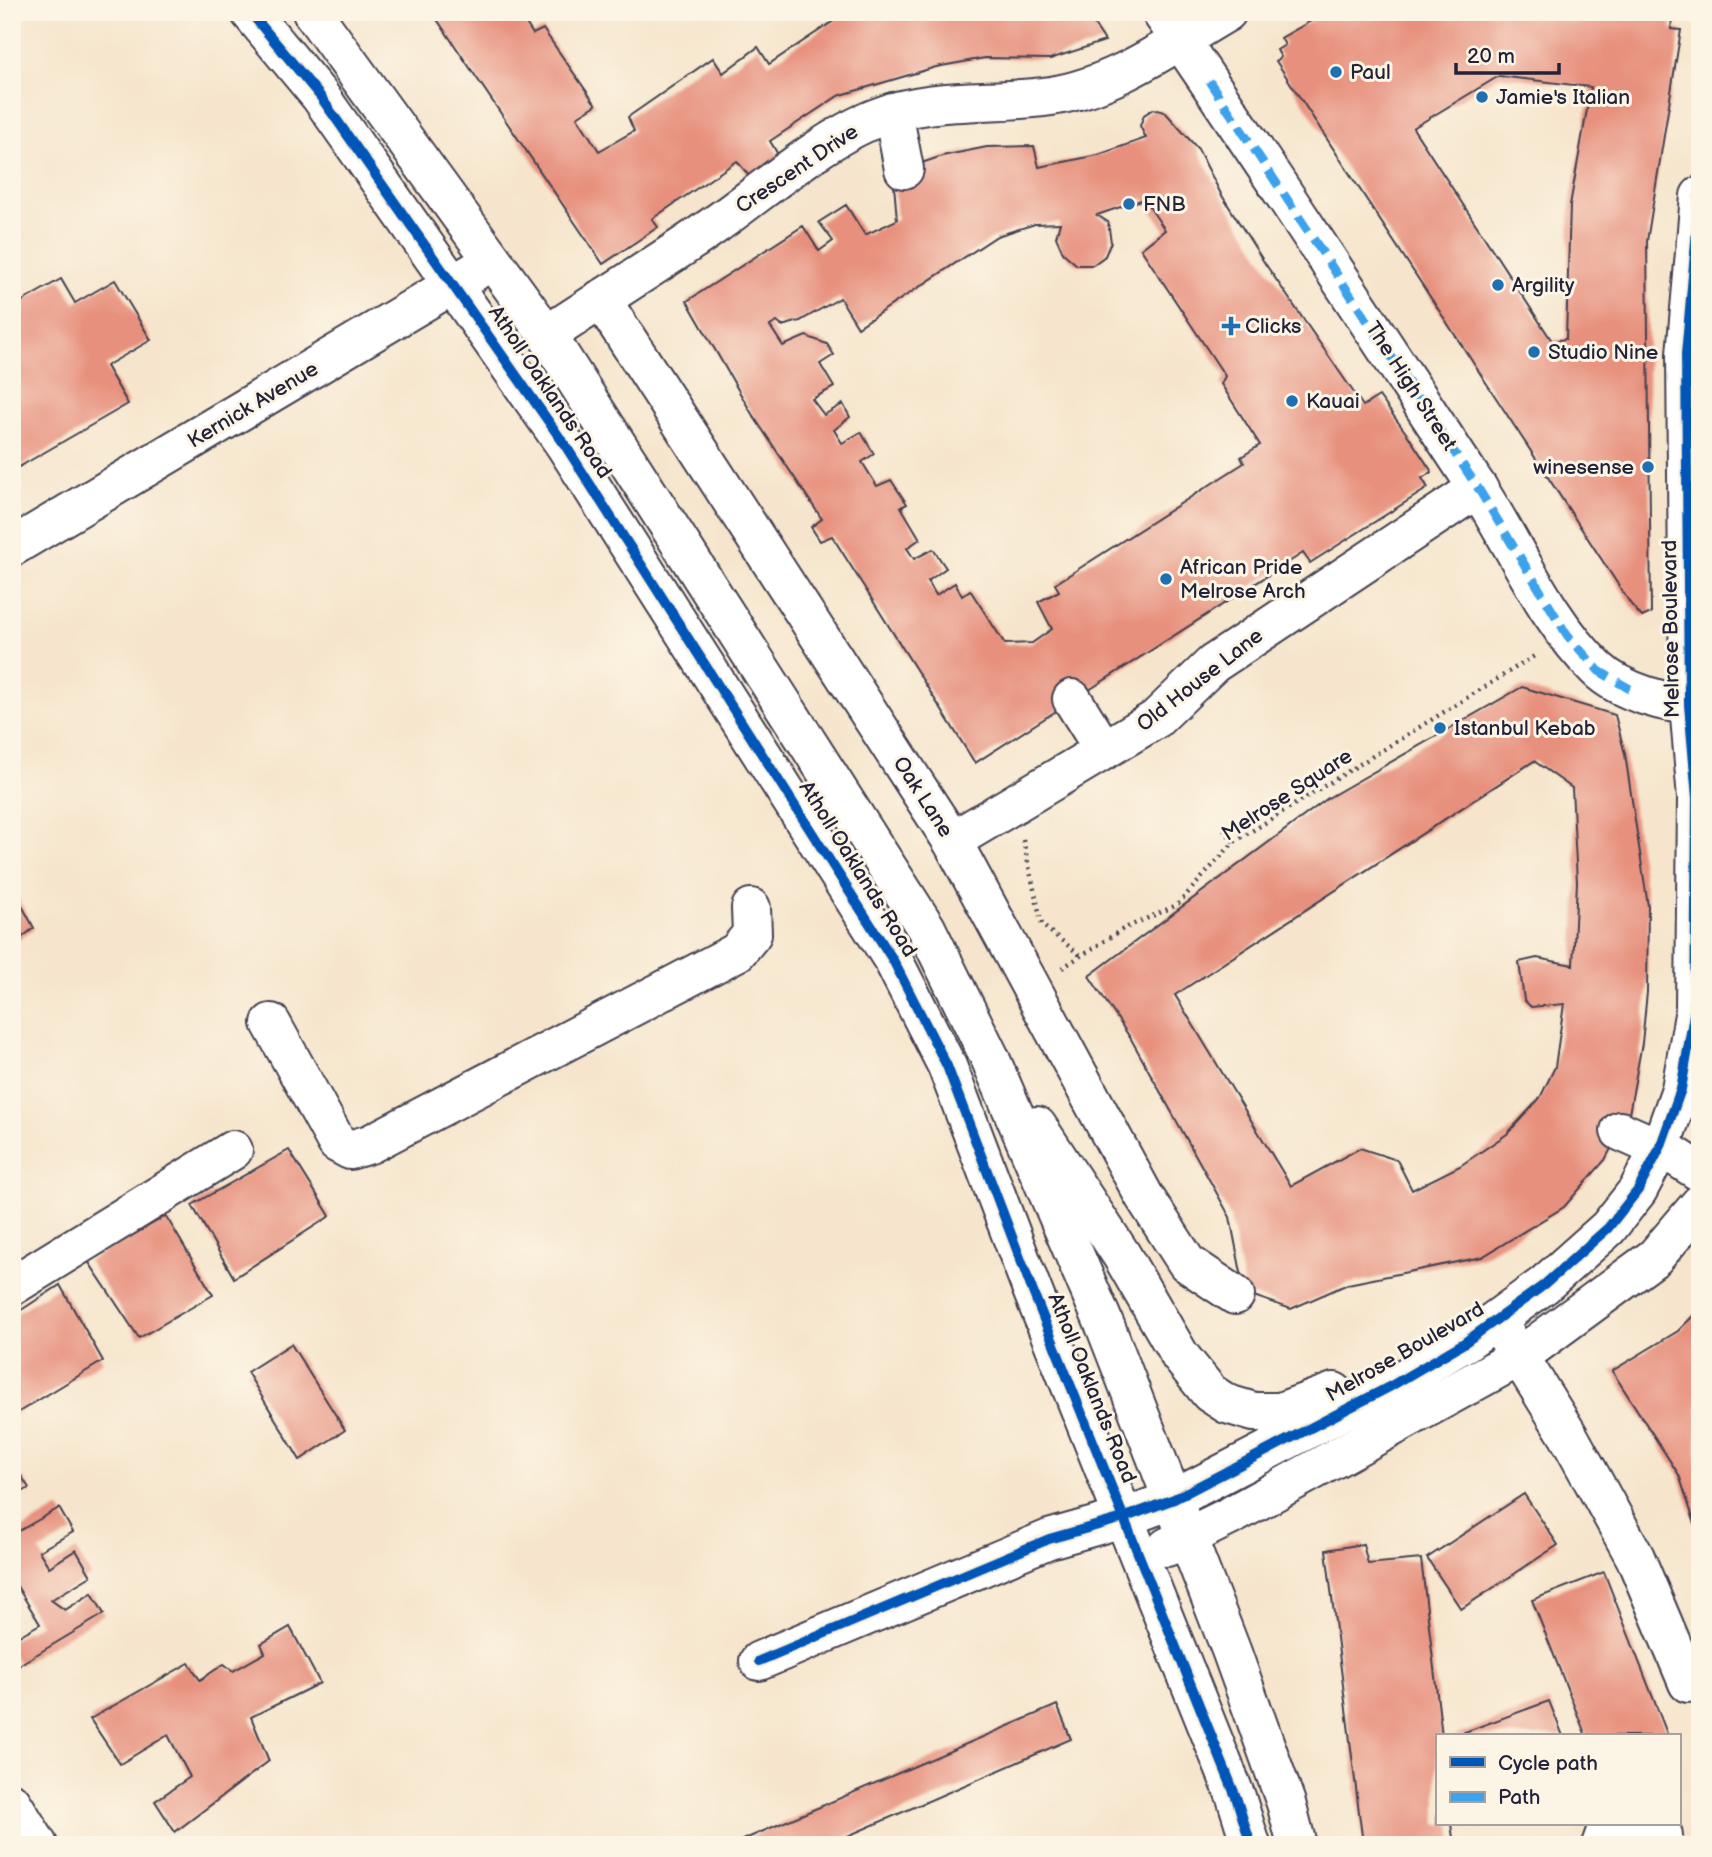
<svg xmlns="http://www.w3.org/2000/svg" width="1712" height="1857" viewBox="0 0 1712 1857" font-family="'Balsamiq Sans',sans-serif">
<rect width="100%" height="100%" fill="#fcf5e5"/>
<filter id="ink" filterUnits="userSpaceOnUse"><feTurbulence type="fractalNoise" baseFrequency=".0143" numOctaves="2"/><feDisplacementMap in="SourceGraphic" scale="14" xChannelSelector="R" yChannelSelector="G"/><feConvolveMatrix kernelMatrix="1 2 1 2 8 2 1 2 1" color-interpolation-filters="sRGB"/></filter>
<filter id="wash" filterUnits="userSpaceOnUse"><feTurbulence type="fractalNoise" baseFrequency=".00686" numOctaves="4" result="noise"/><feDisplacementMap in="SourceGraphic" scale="28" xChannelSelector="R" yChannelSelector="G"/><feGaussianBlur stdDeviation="1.57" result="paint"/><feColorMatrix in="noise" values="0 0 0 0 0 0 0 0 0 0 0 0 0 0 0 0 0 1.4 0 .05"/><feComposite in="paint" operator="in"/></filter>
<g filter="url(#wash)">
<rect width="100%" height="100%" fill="#f6e5cc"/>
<g id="blocks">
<g fill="#e7907d" fill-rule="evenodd">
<polygon points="432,12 509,12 515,21 521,16 533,34 543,29 596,105 577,117 599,151 634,131 628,117 713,58 723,73 758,47 769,64 847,12 1086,12 1105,41 1050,59 985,58 936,67 838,96 770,141 783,163 754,182 737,161 652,219 658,227 603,264"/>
<path d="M1327 12H1662L1660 17 1672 19 1671 29 1681 30 1647 241 1651 613 1642 617 1632 606 1276 61 1281 57 1277 50 1285 45 1281 38ZM1499 76 1591 87 1570 205 1566 339 1552 341 1413 128Z"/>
<path d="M1153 109 1165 112 1198 149 1221 194 1264 262 1363 406 1379 396 1409 437 1432 472 1422 478 1428 488 1310 563 1303 553 975 763 832 536 820 541 811 527 822 519 752 414 687 301 803 226 819 251 833 241 819 222 846 205 865 235 897 220 893 173 942 156 987 147 1034 146 1039 167 1098 155 1146 138 1140 126 1144 115ZM1144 199 1165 230 1141 249 1225 376 1221 384 1260 445 1241 457 1244 463 1055 584 1059 591 1038 602 1052 629 1032 643 1005 644 970 590 962 596 955 583 936 595 928 581 946 568 933 549 914 559 907 548 920 539 901 507 907 504 891 480 877 486 862 462 874 454 861 432 842 443 834 430 850 417 843 404 824 415 812 399 834 387 820 364 834 355 827 344 806 336 783 346 770 326 777 322 782 326 800 321 840 298 858 327 997 236 1035 224 1060 223 1056 237 1063 253 1077 265H1093L1105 256 1111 242 1108 222 1097 215Z"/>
<polygon points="61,279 75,303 115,280 151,340 106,366 128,404 19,467 12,456 12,341 20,337 12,324 12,307"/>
<path d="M1522 687 1615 715 1625 754 1648 906 1647 992 1642 1043 1629 1114 1605 1160 1564 1207 1482 1257 1348 1284 1291 1309 1245 1293 1230 1217 1131 1039 1089 976 1328 798ZM1534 761 1572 788 1577 882 1573 965 1537 958 1519 962 1524 1000 1531 1007 1564 1004 1555 1067 1540 1098 1507 1134 1460 1166 1412 1190 1397 1160 1360 1148 1291 1186 1175 995Z"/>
<polygon points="12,887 34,928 12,945"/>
<polygon points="289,1150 330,1216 234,1278 192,1205"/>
<polygon points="166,1216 213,1295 139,1338 88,1261"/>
<polygon points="60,1285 103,1361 12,1416 12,1316"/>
<polygon points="1700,1309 1697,1466 1699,1536 1679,1475 1612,1371 1678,1331"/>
<polygon points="291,1344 345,1430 300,1460 247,1372"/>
<polygon points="22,1477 29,1488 12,1498 12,1482"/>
<polygon points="1524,1494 1558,1545 1461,1609 1427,1558"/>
<polygon points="59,1508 73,1532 39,1551 49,1567 76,1550 91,1576 51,1600 65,1610 92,1593 104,1614 19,1665 12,1654 12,1640 40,1624 12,1578 12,1535"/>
<polygon points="1363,1544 1368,1564 1421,1559 1442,1736 1437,1736 1437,1824 1451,1824 1454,1845 1363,1844 1326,1550"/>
<polygon points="1604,1572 1668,1736 1586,1736 1532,1600"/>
<polygon points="290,1627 320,1683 251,1717 269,1761 175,1832 155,1801 190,1777 168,1735 120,1764 90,1719 189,1663 200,1680 224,1664 233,1671 265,1653 261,1644"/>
<polygon points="1549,1701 1563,1736 1454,1736"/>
<polygon points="1057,1705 1071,1739 827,1845 731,1845"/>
</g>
</g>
</g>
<g filter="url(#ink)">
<use href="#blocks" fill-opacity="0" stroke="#423f51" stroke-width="2"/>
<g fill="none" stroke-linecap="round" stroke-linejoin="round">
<defs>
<g id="minor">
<polyline points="250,12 320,96 565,445 893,960 947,1066 1033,1292 1236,1797 1251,1845"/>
<polyline points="312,12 547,335 926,928 990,1058 1106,1328 1231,1650 1286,1803 1297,1845"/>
<path d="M1161 12C1268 167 1371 326 1475 484 1515 544 1544 618 1597 669 1620 691 1668 706 1700 704"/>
<polyline points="893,112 904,169"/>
<polyline points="601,299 952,841 1144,1196 1187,1263 1235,1295"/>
<path d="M547 335C603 297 661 263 716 224 763 191 821 140 874 119 932 95 992 105 1051 96 1116 86 1172 44 1227 12"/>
<polyline points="12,547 474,272"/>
<polyline points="1072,699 1104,750"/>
<polyline points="952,841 1156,719 1213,664 1478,488"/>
<polyline points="271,1023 337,1143 350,1150 370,1144 737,952 752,934 751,908"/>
<polyline points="1037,1126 1122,1256 1180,1356 1210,1393 1227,1404 1254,1412 1280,1412 1334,1392"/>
<polyline points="1620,1131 1672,1154 1700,1172"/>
<polyline points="12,1286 233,1150"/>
<polyline points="1506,1335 1568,1435 1635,1557 1688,1683"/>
<polyline points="1167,1547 1232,1515 1519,1357 1655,1257 1700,1204"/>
<polyline points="759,1661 1049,1539 1123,1518 1174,1499 1391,1386 1464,1343 1544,1285 1608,1228 1638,1190 1660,1148 1681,1089 1695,1009 1697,798 1689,705 1686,354 1700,196"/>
<polyline points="12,1803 38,1845"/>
<polyline points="1601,1845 1605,1834 1635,1824 1663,1835"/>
</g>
</defs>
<use href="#minor" stroke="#423f51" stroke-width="42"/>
<g stroke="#423f51" stroke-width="4.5" stroke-dasharray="2 5" stroke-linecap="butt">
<polyline points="1224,829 1234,842"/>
<polyline points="1023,840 1042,925 1080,955"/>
<polyline points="1062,968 1123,929 1177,905 1234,842 1536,655"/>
</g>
<use href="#minor" stroke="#fff" stroke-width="38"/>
<polyline stroke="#3ea2ec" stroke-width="9" stroke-dasharray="18 9" stroke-linecap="butt" points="1209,81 1478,488 1567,635 1599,671 1630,689"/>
<defs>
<g id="cycleway">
<polyline points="250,12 320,96 565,445 893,960 947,1066 1033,1292 1236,1797 1251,1845"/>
<polyline points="759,1661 1049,1539 1123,1518 1174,1499 1391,1386 1464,1343 1544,1285 1608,1228 1638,1190 1660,1148 1681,1089 1695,1009 1697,798 1689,705 1686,354 1700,196"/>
</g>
</defs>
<use href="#cycleway" stroke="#fcf5e5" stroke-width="15"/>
<use href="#cycleway" stroke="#0057b8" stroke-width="10"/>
</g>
</g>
<g fill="#1f6fb2" stroke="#fcf5e5" stroke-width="2.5">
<circle cx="1336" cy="72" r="7"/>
<circle cx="1482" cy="97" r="7"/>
<circle cx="1129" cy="204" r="7"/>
<circle cx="1498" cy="285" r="7"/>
<path d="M1227.5 315.5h7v7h7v7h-7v7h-7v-7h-7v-7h7z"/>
<circle cx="1534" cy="352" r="7"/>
<circle cx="1292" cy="401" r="7"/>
<circle cx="1648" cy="467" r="7"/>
<circle cx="1166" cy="579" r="7"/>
<circle cx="1440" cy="728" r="7"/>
</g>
<g text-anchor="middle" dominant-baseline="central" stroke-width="6" stroke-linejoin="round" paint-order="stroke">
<g font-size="21" fill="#22223b" stroke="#fcf5e5" text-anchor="start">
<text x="1350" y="72">Paul</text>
<text x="1496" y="97">Jamie's Italian</text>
<text x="1143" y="204">FNB</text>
<text x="1512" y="285">Argility</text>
<text x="1245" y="326">Clicks</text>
<text x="1548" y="352">Studio Nine</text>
<text x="1306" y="401">Kauai</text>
<text x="1634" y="467" text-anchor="end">winesense</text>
<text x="1180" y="567">African Pride<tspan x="1180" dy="24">Melrose Arch</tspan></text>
<text x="1454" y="728">Istanbul Kebab</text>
</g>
<g font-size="21" fill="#22223b" stroke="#fcf5e5">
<text transform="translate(797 169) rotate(-34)">Crescent Drive</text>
<text transform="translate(1411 386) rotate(57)">The High Street</text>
<text transform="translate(550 392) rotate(56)">Atholl Oaklands Road</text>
<text transform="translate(253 405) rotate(-31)">Kernick Avenue</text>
<text transform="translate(1671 629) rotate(-91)">Melrose Boulevard</text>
<text transform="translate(1200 680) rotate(-38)">Old House Lane</text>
<text transform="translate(1287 795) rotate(-33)">Melrose Square</text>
<text transform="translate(923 797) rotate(57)">Oak Lane</text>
<text transform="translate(858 869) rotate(58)">Atholl Oaklands Road</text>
<text transform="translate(1405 1352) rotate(-30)">Melrose Boulevard</text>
<text transform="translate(1092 1388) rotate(68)">Atholl Oaklands Road</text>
</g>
</g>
<rect width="1712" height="1857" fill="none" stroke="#fcf5e5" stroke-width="42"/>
<rect x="1436" y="1734" width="245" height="91" fill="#fcf5e5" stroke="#a5a1a1" stroke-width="2"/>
<rect x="1450" y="1757" width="35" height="10" fill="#0057b8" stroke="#a5a1a1" stroke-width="2"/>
<text x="1498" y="1770" font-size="21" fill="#22223b">Cycle path</text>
<rect x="1450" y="1792" width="35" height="10" fill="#3ea2ec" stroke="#a5a1a1" stroke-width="2"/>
<text x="1498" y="1804" font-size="21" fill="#22223b">Path</text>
<path d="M1456 63v10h103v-10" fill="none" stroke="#22223b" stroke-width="3.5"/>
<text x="1467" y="63" font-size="21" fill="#22223b" stroke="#fcf5e5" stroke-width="5" paint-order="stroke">20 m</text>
</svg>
